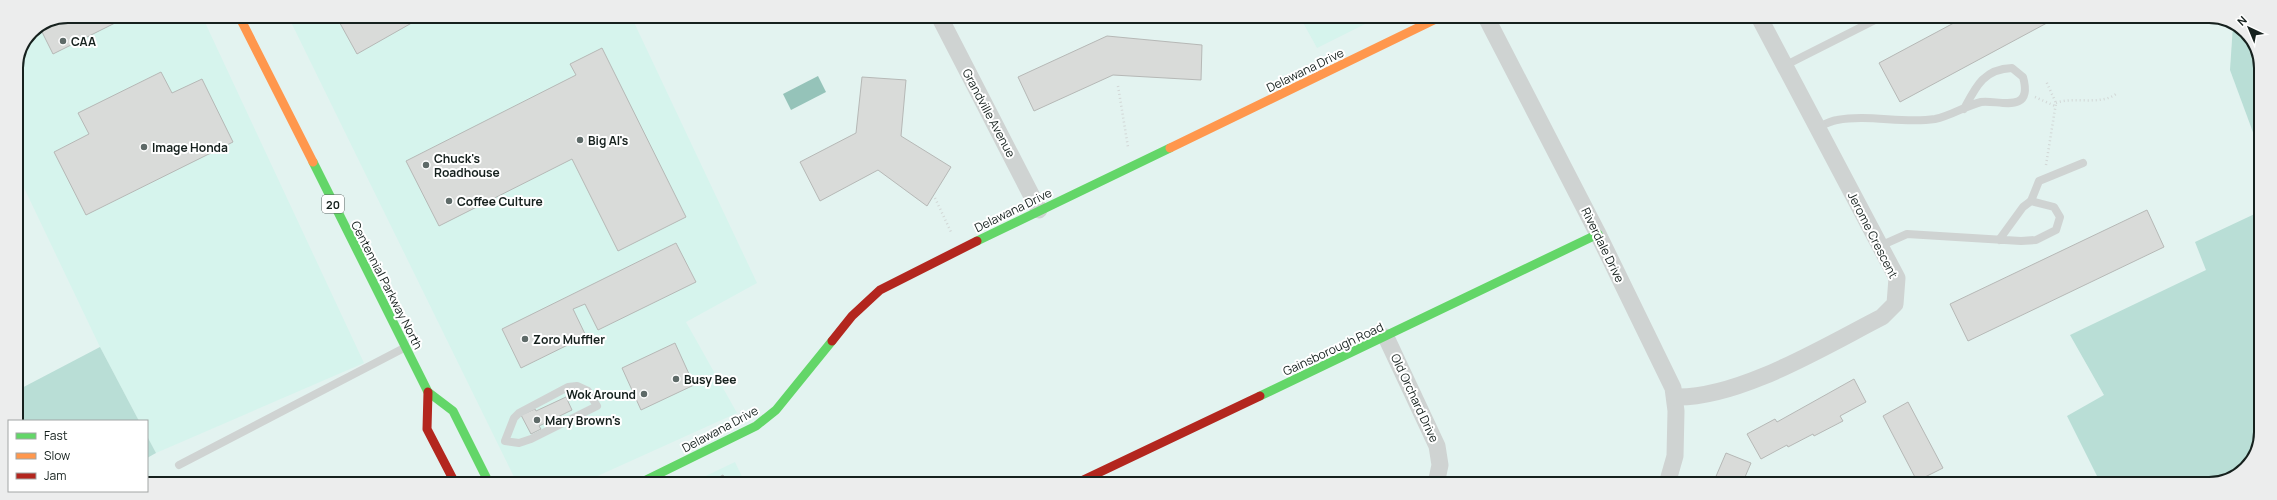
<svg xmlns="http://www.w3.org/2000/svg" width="2277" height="500" viewBox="0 0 2277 500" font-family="Manrope,sans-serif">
<rect width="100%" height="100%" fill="#e3f3f0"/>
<g fill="#d6f4ed">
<polygon points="68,16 202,16 364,363 156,453 147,436 147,421 139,421 100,347 16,171 16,68 32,31"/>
<polygon points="288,16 631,16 757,283 686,322 737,413 582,483 517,483"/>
<polygon points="1300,17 1379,17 1317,48"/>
<polygon points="735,462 745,483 691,483"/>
</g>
<g fill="#b9ded6">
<polygon points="2233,25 2248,34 2261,65 2261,154 2230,70"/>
<polygon points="2261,211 2260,442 2243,471 2209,484 2101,484 2067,416 2104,395 2070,335 2206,270 2195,242"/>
<polygon points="100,347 139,421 16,421 16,391"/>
<polygon points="147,436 156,453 147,458"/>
</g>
<polygon fill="#95c3b9" points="818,76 826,92 791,110 783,94"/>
<g fill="#d9dbd9" stroke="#b6b8b6">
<polygon points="68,16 124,16 125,18 53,54 40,28"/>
<polygon points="336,16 424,16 357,54"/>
<polygon points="1965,17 2058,17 1900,102 1879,63"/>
<polygon points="1107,36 1202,45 1201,80 1113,75 1034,111 1018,77"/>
<polygon points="602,48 686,217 618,251 572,159 439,226 406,161 576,75 570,64"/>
<polygon points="161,72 172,93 202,79 233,142 86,215 54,152 89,134 78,113"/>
<polygon points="862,77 906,80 901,136 951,167 927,206 878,170 820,201 800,162 856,133"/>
<polygon points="2147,210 2164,247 1968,341 1950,304"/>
<polygon points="676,243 696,282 598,330 585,304 573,309 586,336 521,368 502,329"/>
<polygon points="675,343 694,385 641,410 622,368"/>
<polygon points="1854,379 1866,402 1840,416 1843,421 1814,436 1813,434 1788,447 1787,445 1761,459 1747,434 1775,419 1777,422"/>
<polygon points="566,397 572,410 539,426 541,429 531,434 521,415 535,409 536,411"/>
<polygon points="1908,402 1943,468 1917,481 1883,416"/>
<polygon points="1726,453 1751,463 1742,484 1715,484 1714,481"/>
<polygon points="723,475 727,483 708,483"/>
</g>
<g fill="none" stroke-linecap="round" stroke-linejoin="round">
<g stroke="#d2d7d6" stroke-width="2.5" stroke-dasharray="1 3" stroke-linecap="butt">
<polyline points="1118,86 1128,147"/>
<polyline points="2035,97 2055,106"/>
<path d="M2056 103C2074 96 2099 106 2116 94"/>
<polyline points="2046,165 2056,103 2046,81"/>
<polyline points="935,198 951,232"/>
</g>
<g stroke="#cfd3d2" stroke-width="8">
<polyline points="1784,66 1881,17"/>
<path d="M1817 128C1823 125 1830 121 1837 120 1869 114 1903 124 1935 119 1951 116 1965 106 1981 102 1996 99 2034 116 2023 77L2012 68C1984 69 1976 86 1964 109"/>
<polyline points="2031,201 2039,181 2083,163"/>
<polyline points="1880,246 1907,234 2021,241 2036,240 2056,230 2060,217 2054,207 2031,201 2023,207 1999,240"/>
<polygon points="577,386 588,391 597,406 531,439 519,443 505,441 514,418 519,413 568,387"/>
<polyline points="179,465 404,348"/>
</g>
<g stroke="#cfd3d2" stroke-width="17">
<polyline points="939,16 1039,210"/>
<polyline points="1486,17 1598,234 1673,388 1676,411 1675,456 1667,484"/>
<polyline points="1386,337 1437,446 1440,465 1436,484"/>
<path d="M1675 397C1739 399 1825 346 1882 317L1895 304 1897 278 1759 17"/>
</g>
<g stroke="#63d668" stroke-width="9">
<polyline points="313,162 428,392 453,411 489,483"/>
<polyline points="977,241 1170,148"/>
<polyline points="1260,396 1598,234"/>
<polyline points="640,483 756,426 776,410 832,341"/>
</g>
<g stroke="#ff974d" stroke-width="9">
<polyline points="239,16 313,162"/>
<polyline points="1170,148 1440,17"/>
</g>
<g stroke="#b3261e" stroke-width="9">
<polyline points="832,341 852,316 880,290 977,241"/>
<polyline points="428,392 427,429 455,483"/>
<polyline points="1077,483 1260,396"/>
</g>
</g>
<g fill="#5e6a68" stroke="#fff" stroke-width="1.5">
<circle cx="63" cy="41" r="4"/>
<circle cx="580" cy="140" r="4"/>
<circle cx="144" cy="147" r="4"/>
<circle cx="426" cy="165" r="4"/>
<circle cx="449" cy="201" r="4"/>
<circle cx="525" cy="339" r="4"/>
<circle cx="676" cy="379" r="4"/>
<circle cx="644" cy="394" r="4"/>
<circle cx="537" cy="420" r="4"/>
</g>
<g text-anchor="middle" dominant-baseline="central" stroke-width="4" stroke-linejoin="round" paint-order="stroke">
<rect fill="#fff" stroke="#5c6462" stroke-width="1" x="322" y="195" width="22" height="18" rx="3"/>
<g font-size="11" font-weight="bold" fill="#16211e">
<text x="333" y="204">20</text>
</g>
<g font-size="12" font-weight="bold" fill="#16211e" stroke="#fff" text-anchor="start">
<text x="71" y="41">CAA</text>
<text x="588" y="140">Big Al's</text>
<text x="152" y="147">Image Honda</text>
<text x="434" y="158">Chuck's<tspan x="434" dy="14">Roadhouse</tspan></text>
<text x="457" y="201">Coffee Culture</text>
<text x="533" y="339">Zoro Muffler</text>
<text x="684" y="379">Busy Bee</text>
<text x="636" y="394" text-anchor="end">Wok Around</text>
<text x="545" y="420">Mary Brown's</text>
</g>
<g font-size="12" fill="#16211e" stroke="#fff">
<text transform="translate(1305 70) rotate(-26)">Delawana Drive</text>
<text transform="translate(989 113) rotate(62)">Grandville Avenue</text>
<text transform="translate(1013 210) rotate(-26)">Delawana Drive</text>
<text transform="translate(1873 235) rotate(63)">Jerome Crescent</text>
<text transform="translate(1603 245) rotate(64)">Riverdale Drive</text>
<text transform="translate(387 285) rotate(63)">Centennial Parkway North</text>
<text transform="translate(1333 349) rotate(-25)">Gainsborough Road</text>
<text transform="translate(1415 398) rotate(65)">Old Orchard Drive</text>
<text transform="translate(720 429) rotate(-28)">Delawana Drive</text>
</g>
</g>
<path d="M0 0H2277V500H0ZM68 23H2209A45 45 0 0 1 2254 68V432A45 45 0 0 1 2209 477H68A45 45 0 0 1 23 432V68A45 45 0 0 1 68 23Z" fill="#eceded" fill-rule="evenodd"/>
<path fill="none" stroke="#16211e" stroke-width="2" d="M68 23H2209A45 45 0 0 1 2254 68V432A45 45 0 0 1 2209 477H68A45 45 0 0 1 23 432V68A45 45 0 0 1 68 23Z"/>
<rect x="8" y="420" width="140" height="72" fill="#ffffff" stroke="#a2a6a5"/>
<rect x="16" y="433" width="20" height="6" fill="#63d668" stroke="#a2a6a5"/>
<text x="44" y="440" font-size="12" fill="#16211e">Fast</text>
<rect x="16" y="453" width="20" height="6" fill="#ff974d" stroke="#a2a6a5"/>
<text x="44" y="460" font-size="12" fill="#16211e">Slow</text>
<rect x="16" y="473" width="20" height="6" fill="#b3261e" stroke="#a2a6a5"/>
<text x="44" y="480" font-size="12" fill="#16211e">Jam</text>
<g transform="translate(2249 28) rotate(316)" stroke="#ffffff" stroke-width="3" paint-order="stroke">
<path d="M0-3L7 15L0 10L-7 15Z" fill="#16211e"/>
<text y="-6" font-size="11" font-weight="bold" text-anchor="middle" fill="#16211e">N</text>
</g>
</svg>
